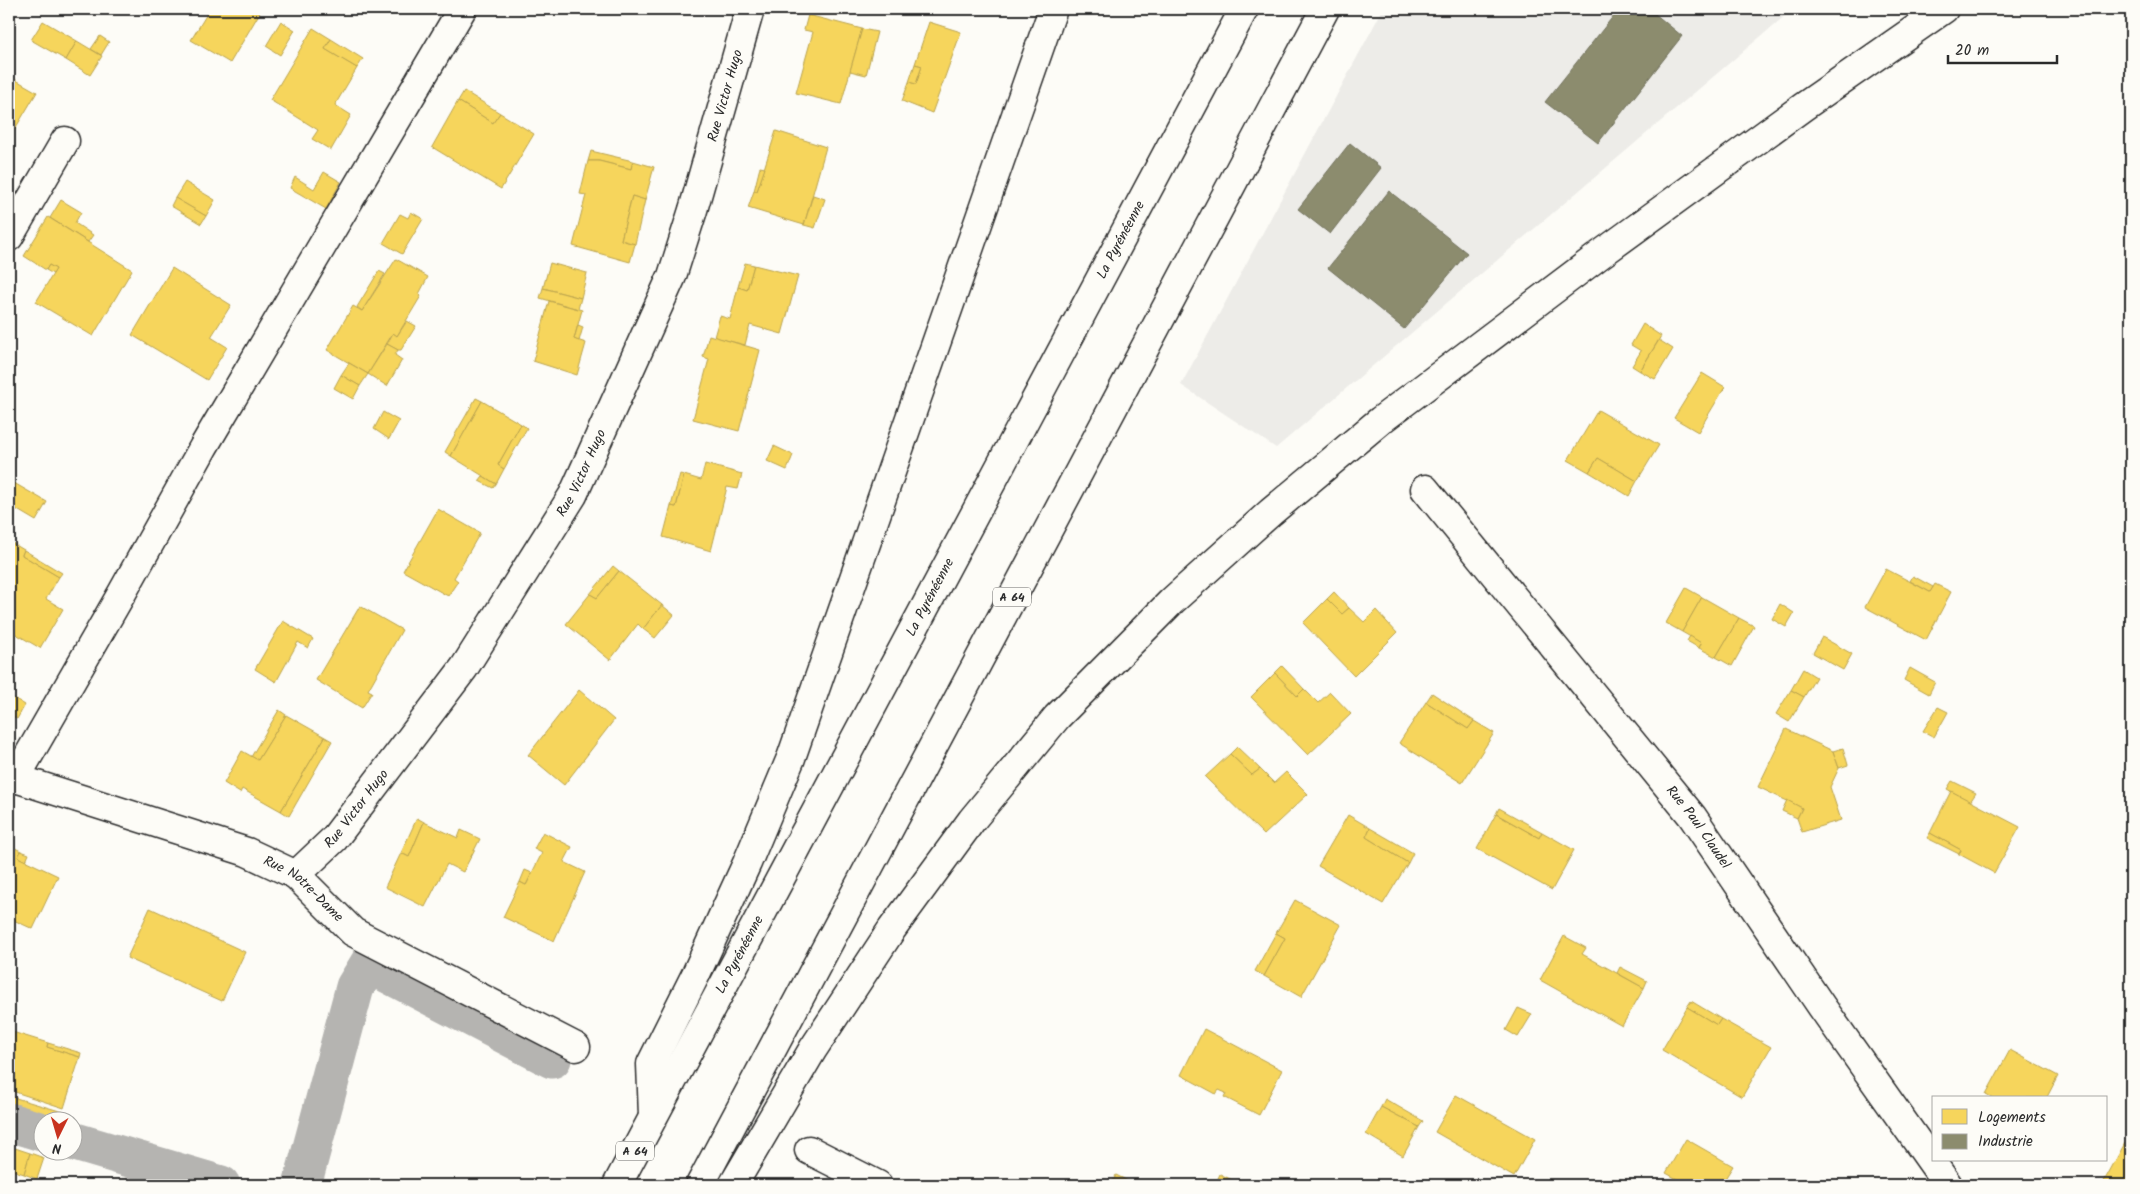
<svg xmlns="http://www.w3.org/2000/svg" width="2140" height="1194" viewBox="0 0 2140 1194" font-family="Kalam,sans-serif">
<rect width="100%" height="100%" fill="#fdfcf7"/>
<filter id="ink" filterUnits="userSpaceOnUse"><feTurbulence type="fractalNoise" baseFrequency=".02" numOctaves="2"/><feDisplacementMap in="SourceGraphic" scale="10" xChannelSelector="R" yChannelSelector="G"/><feConvolveMatrix kernelMatrix="1 2 1 2 8 2 1 2 1" color-interpolation-filters="sRGB"/></filter>
<g filter="url(#ink)">
<polygon fill="#edece8" points="1383,9 1793,9 1276,448 1181,385"/>
<g fill="#f6d55c" stroke="#b9a24d">
<polygon points="210,9 262,9 230,63 191,40"/>
<polygon points="808,15 862,29 841,104 796,93 813,32 804,30"/>
<polygon points="43,21 77,41 66,60 31,40"/>
<polygon points="281,21 295,30 280,55 266,46"/>
<polygon points="929,22 961,32 932,113 902,101 909,82 916,84 922,66 915,64"/>
<polygon points="313,28 331,39 325,49 357,68 335,105 351,115 331,150 312,139 318,130 270,100"/>
<polygon points="862,29 877,32 866,75 850,71"/>
<polygon points="100,36 109,42 101,55 91,49"/>
<polygon points="331,39 363,59 357,68 325,49"/>
<polygon points="77,41 102,56 90,75 66,60"/>
<polygon points="915,64 922,66 916,84 909,82"/>
<polygon points="9,76 37,92 9,139"/>
<polygon points="464,91 500,113 493,123 458,101"/>
<polygon points="458,101 493,123 500,113 534,134 501,189 432,147"/>
<polygon points="776,131 826,147 804,225 748,208 754,191 757,191"/>
<polygon points="591,151 633,161 631,169 599,161 588,161"/>
<polygon points="588,161 599,161 631,169 633,161 654,167 645,200 632,196 621,240 635,244 630,262 573,246 586,195 580,194"/>
<polygon points="760,167 765,168 757,191 754,191"/>
<polygon points="324,172 341,182 326,209 290,188 295,177 314,189"/>
<polygon points="185,182 215,200 206,216 175,198"/>
<polygon points="813,195 825,199 815,228 804,225"/>
<polygon points="632,196 645,200 635,244 621,240"/>
<polygon points="175,198 206,216 201,224 171,206"/>
<polygon points="61,200 81,212 75,223 93,235 88,242 50,218"/>
<polygon points="411,212 423,219 402,254 383,243 400,214 408,218"/>
<polygon points="48,217 132,270 93,336 36,302 56,269 49,265 46,270 24,256"/>
<polygon points="396,259 428,277 419,294 421,296 397,336 393,333 368,374 327,350 353,306 362,311"/>
<polygon points="550,263 587,273 581,298 543,288"/>
<polygon points="745,263 754,265 747,290 738,287"/>
<polygon points="49,265 56,269 53,274 46,270"/>
<polygon points="754,265 798,276 782,334 750,325 745,345 714,337 720,316 730,319 738,287 747,290"/>
<polygon points="172,268 231,305 211,337 227,347 207,380 132,335"/>
<polygon points="379,271 385,274 362,311 357,307"/>
<polygon points="543,288 581,298 578,309 540,298"/>
<polygon points="549,301 582,310 574,339 586,343 577,375 533,361"/>
<polygon points="407,321 416,326 401,350 398,350 387,344 393,333 397,336"/>
<polygon points="1643,324 1661,336 1640,371 1632,366 1641,351 1631,345"/>
<polygon points="578,325 583,327 579,341 574,339"/>
<polygon points="709,335 760,350 739,431 693,419 709,359 703,357"/>
<polygon points="1659,340 1673,349 1655,379 1640,371"/>
<polygon points="387,344 398,350 395,355 402,360 387,386 368,374"/>
<polygon points="349,363 368,374 360,386 341,375"/>
<polygon points="1702,373 1725,387 1698,432 1674,418"/>
<polygon points="341,375 360,386 353,399 334,388"/>
<polygon points="476,398 482,401 451,456 445,452"/>
<polygon points="482,401 521,424 498,465 504,469 496,484 451,456"/>
<polygon points="1598,410 1659,445 1637,481 1598,458 1589,472 1568,460"/>
<polygon points="383,412 399,421 389,439 374,429"/>
<polygon points="521,424 527,428 504,469 498,465"/>
<polygon points="774,446 793,455 787,470 767,461"/>
<polygon points="1598,458 1637,481 1629,496 1589,472"/>
<polygon points="705,464 742,474 738,489 727,487 711,551 663,537 671,506 676,507 684,475 701,480"/>
<polygon points="680,474 684,475 676,507 671,506"/>
<polygon points="483,476 496,484 493,488 479,481"/>
<polygon points="14,483 47,502 36,521 9,505 9,492"/>
<polygon points="438,509 480,533 454,578 458,581 448,596 403,571"/>
<polygon points="9,541 24,550 22,555 59,577 46,599 63,609 40,648 9,630"/>
<polygon points="24,550 62,573 59,577 22,555"/>
<polygon points="613,566 619,571 597,598 590,594"/>
<polygon points="1886,569 1930,592 1935,584 1951,592 1926,640 1865,607"/>
<polygon points="619,571 662,605 643,629 638,624 610,660 566,624 590,594 597,598"/>
<polygon points="1913,576 1933,587 1930,592 1910,581"/>
<polygon points="1686,588 1702,597 1682,632 1666,623"/>
<polygon points="1334,592 1349,608 1342,614 1327,599"/>
<polygon points="1702,597 1739,618 1716,657 1699,648 1701,643 1682,632"/>
<polygon points="1327,599 1342,614 1349,608 1364,622 1376,610 1397,633 1354,676 1303,623"/>
<polygon points="1780,604 1794,613 1786,627 1772,619"/>
<polygon points="662,605 674,615 655,638 643,629"/>
<polygon points="360,606 402,630 368,690 372,692 362,708 316,680"/>
<polygon points="1739,618 1754,626 1732,666 1716,657"/>
<polygon points="283,621 313,639 308,648 298,642 276,682 255,669"/>
<polygon points="1690,636 1701,643 1699,648 1687,641"/>
<polygon points="1822,637 1852,654 1843,670 1813,653"/>
<polygon points="1282,666 1304,689 1297,696 1275,673"/>
<polygon points="1910,668 1935,682 1929,694 1904,680"/>
<polygon points="1803,669 1816,677 1804,697 1791,690"/>
<polygon points="1275,673 1297,696 1304,689 1318,703 1330,692 1351,714 1308,755 1251,697"/>
<polygon points="579,690 614,720 564,785 528,755"/>
<polygon points="1791,690 1804,697 1789,722 1776,714"/>
<polygon points="1432,693 1474,721 1468,729 1426,702"/>
<polygon points="14,698 25,705 17,719 9,714 9,706"/>
<polygon points="1426,702 1468,729 1474,721 1494,733 1462,783 1399,743"/>
<polygon points="1938,707 1948,712 1934,737 1923,731"/>
<polygon points="279,710 286,715 258,760 251,757"/>
<polygon points="286,715 325,737 281,811 242,789 240,793 224,783 242,751 258,760"/>
<polygon points="1786,729 1833,751 1839,768 1830,787 1841,820 1802,832 1797,818 1802,808 1758,787"/>
<polygon points="325,737 332,741 289,816 281,811"/>
<polygon points="1237,747 1260,769 1252,775 1230,754"/>
<polygon points="1843,748 1848,765 1839,768 1833,751"/>
<polygon points="1230,754 1252,775 1260,769 1274,783 1286,772 1308,794 1264,835 1205,777"/>
<polygon points="1952,781 1976,793 1970,802 1947,789"/>
<polygon points="1951,791 2020,827 1994,873 1959,854 1961,850 1930,833"/>
<polygon points="1787,800 1802,808 1797,818 1782,811"/>
<polygon points="1499,808 1542,832 1539,838 1496,814"/>
<polygon points="1496,814 1539,838 1542,832 1574,850 1552,890 1477,849"/>
<polygon points="1348,815 1370,828 1366,837 1408,863 1383,904 1318,866"/>
<polygon points="417,818 424,822 409,857 401,853"/>
<polygon points="424,822 458,838 461,830 480,839 463,872 447,864 425,907 385,887 401,853 409,857"/>
<polygon points="1370,828 1413,853 1408,863 1366,837"/>
<polygon points="543,832 572,847 564,862 585,872 554,941 503,917 520,882 526,885 542,853 534,849"/>
<polygon points="1930,833 1961,850 1959,854 1927,838"/>
<polygon points="9,845 21,851 18,857 58,876 33,929 9,918"/>
<polygon points="21,851 29,854 26,861 18,857"/>
<polygon points="525,870 532,873 526,885 520,882"/>
<polygon points="1295,900 1341,925 1301,997 1264,976 1285,938 1276,933"/>
<polygon points="150,908 245,952 222,1001 127,958"/>
<polygon points="1276,933 1285,938 1264,976 1255,971"/>
<polygon points="1564,936 1586,948 1582,954 1644,988 1622,1026 1540,980"/>
<polygon points="1620,967 1647,981 1644,988 1617,973"/>
<polygon points="1691,1001 1721,1019 1717,1025 1687,1007"/>
<polygon points="1687,1007 1717,1025 1721,1019 1771,1047 1742,1097 1662,1050"/>
<polygon points="1518,1008 1532,1014 1518,1037 1506,1030"/>
<polygon points="1204,1029 1282,1070 1259,1115 1224,1097 1226,1093 1219,1090 1216,1094 1181,1075"/>
<polygon points="9,1031 48,1043 47,1047 80,1057 64,1108 9,1090"/>
<polygon points="48,1043 81,1053 80,1057 47,1047"/>
<polygon points="2010,1050 2058,1076 2047,1097 2050,1098 1993,1098 1986,1094"/>
<polygon points="1456,1095 1535,1139 1514,1177 1435,1132"/>
<polygon points="9,1096 63,1112 60,1122 44,1122 9,1111"/>
<polygon points="1385,1099 1423,1121 1419,1127 1381,1107"/>
<polygon points="1381,1107 1419,1127 1403,1156 1366,1134"/>
<polygon points="1686,1139 1733,1166 1721,1185 1688,1185 1666,1173"/>
<polygon points="2125,1143 2131,1147 2131,1185 2102,1185"/>
<polygon points="15,1148 30,1153 24,1174 9,1169"/>
<polygon points="30,1153 44,1158 37,1179 24,1174"/>
<polygon points="1220,1174 1236,1182 1234,1185 1215,1185"/>
<polygon points="1116,1175 1136,1185 1111,1185"/>
</g>
<g fill="#8c8c6e" stroke="#6f6f5a">
<polygon points="1619,9 1649,9 1682,36 1598,143 1545,102"/>
<polygon points="1350,143 1381,168 1330,234 1298,209"/>
<polygon points="1389,191 1467,253 1404,329 1328,268"/>
</g>
<g fill="none" stroke-linecap="round" stroke-linejoin="round">
<g stroke="#b5b4b1" stroke-width="39">
<polyline points="9,1122 42,1132"/>
<polyline points="72,1141 221,1185"/>
<polyline points="302,1185 355,987 369,964 552,1059"/>
</g>
<defs>
<g id="minor">
<polyline points="9,237 65,141"/>
<path id="s1" d="M1425 489 1692 816 1822 1007 1948 1185"/>
<path id="s2" d="M9 776 247 852 296 875 353 932 576 1047"/>
<polyline points="15,779 122,593 204,446 462,9"/>
<path id="s3" d="M296 875 334 839 464 668 573 495 672 276 693 210 750 9"/>
<polyline points="809,1150 878,1185"/>
</g>
<g id="motorway">
<polyline points="653,1116 651,1064 696,974 747,863 791,758 1053,9"/>
<path id="s4" d="M617 1185 1244 9"/>
<polyline points="700,1185 1325,9"/>
<polyline points="733,1185 813,1049 892,929 972,820 1057,717 1172,601 1271,512 1381,420 1601,254 1803,107 1944,9"/>
</g>
</defs>
<use href="#minor" stroke="#2b2b2b" stroke-width="31"/>
<use href="#motorway" stroke="#2b2b2b" stroke-width="31"/>
<use href="#minor" stroke="#fdfcf7" stroke-width="28"/>
<use href="#motorway" stroke="#fdfcf7" stroke-width="28"/>
</g>
</g>
<g text-anchor="middle" dominant-baseline="central" stroke-width="5" stroke-linejoin="round" paint-order="stroke">
<g fill="#fdfcf7" stroke="#6a6a68" stroke-width="1">
<rect x="993" y="587.5" width="38" height="19" rx="4"/>
<rect x="616" y="1141.5" width="38" height="19" rx="4"/>
</g>
<g font-size="12" font-weight="bold" fill="#2b2b2b">
<text x="1012" y="597">A 64</text>
<text x="635" y="1151">A 64</text>
</g>
<g font-size="14" fill="#2b2b2b" stroke="#fdfcf7">
<text stroke="none"><textPath href="#s3" startOffset="900">Rue Victor Hugo</textPath></text>
<text stroke="none"><textPath href="#s4" startOffset="1071">La Pyrénéenne</textPath></text>
<text stroke="none"><textPath href="#s3" startOffset="495">Rue Victor Hugo</textPath></text>
<text stroke="none"><textPath href="#s4" startOffset="666">La Pyrénéenne</textPath></text>
<text stroke="none"><textPath href="#s3" startOffset="90">Rue Victor Hugo</textPath></text>
<text stroke="none"><textPath href="#s1" startOffset="435">Rue Paul Claudel</textPath></text>
<text stroke="none"><textPath href="#s2" startOffset="318">Rue Notre-Dame</textPath></text>
<text stroke="none"><textPath href="#s4" startOffset="261">La Pyrénéenne</textPath></text>
</g>
</g>
<rect width="2140" height="1194" fill="none" stroke="#fdfcf7" stroke-width="30"/>
<rect x="15" y="15" width="2110" height="1164" fill="none" stroke="#2b2b2b" stroke-width="2" filter="url(#ink)"/>
<rect x="1932" y="1096" width="175" height="65" fill="#fdfcf7" stroke="#a9a8a5"/>
<rect x="1942" y="1109" width="25" height="15" fill="#f6d55c" stroke="#a9a8a5"/>
<text x="1978" y="1122" font-size="15" fill="#2b2b2b">Logements</text>
<rect x="1942" y="1134" width="25" height="15" fill="#8c8c6e" stroke="#a9a8a5"/>
<text x="1978" y="1146" font-size="15" fill="#2b2b2b">Industrie</text>
<g transform="translate(58 1136) rotate(185)"><circle r="24" fill="#fdfcf7" stroke="#a9a8a5"/>
<path d="M0-4L9 19L0 12L-9 19Z" fill="#c8321e"/>
<text y="-8" font-size="14" font-weight="bold" text-anchor="middle" fill="#2b2b2b">N</text>
</g>
<path d="M1948 55v8h109v-8" fill="none" stroke="#2b2b2b" stroke-width="2.5"/>
<text x="1955" y="55" font-size="15" fill="#2b2b2b" stroke="#fdfcf7" stroke-width="4" paint-order="stroke">20 m</text>
</svg>
